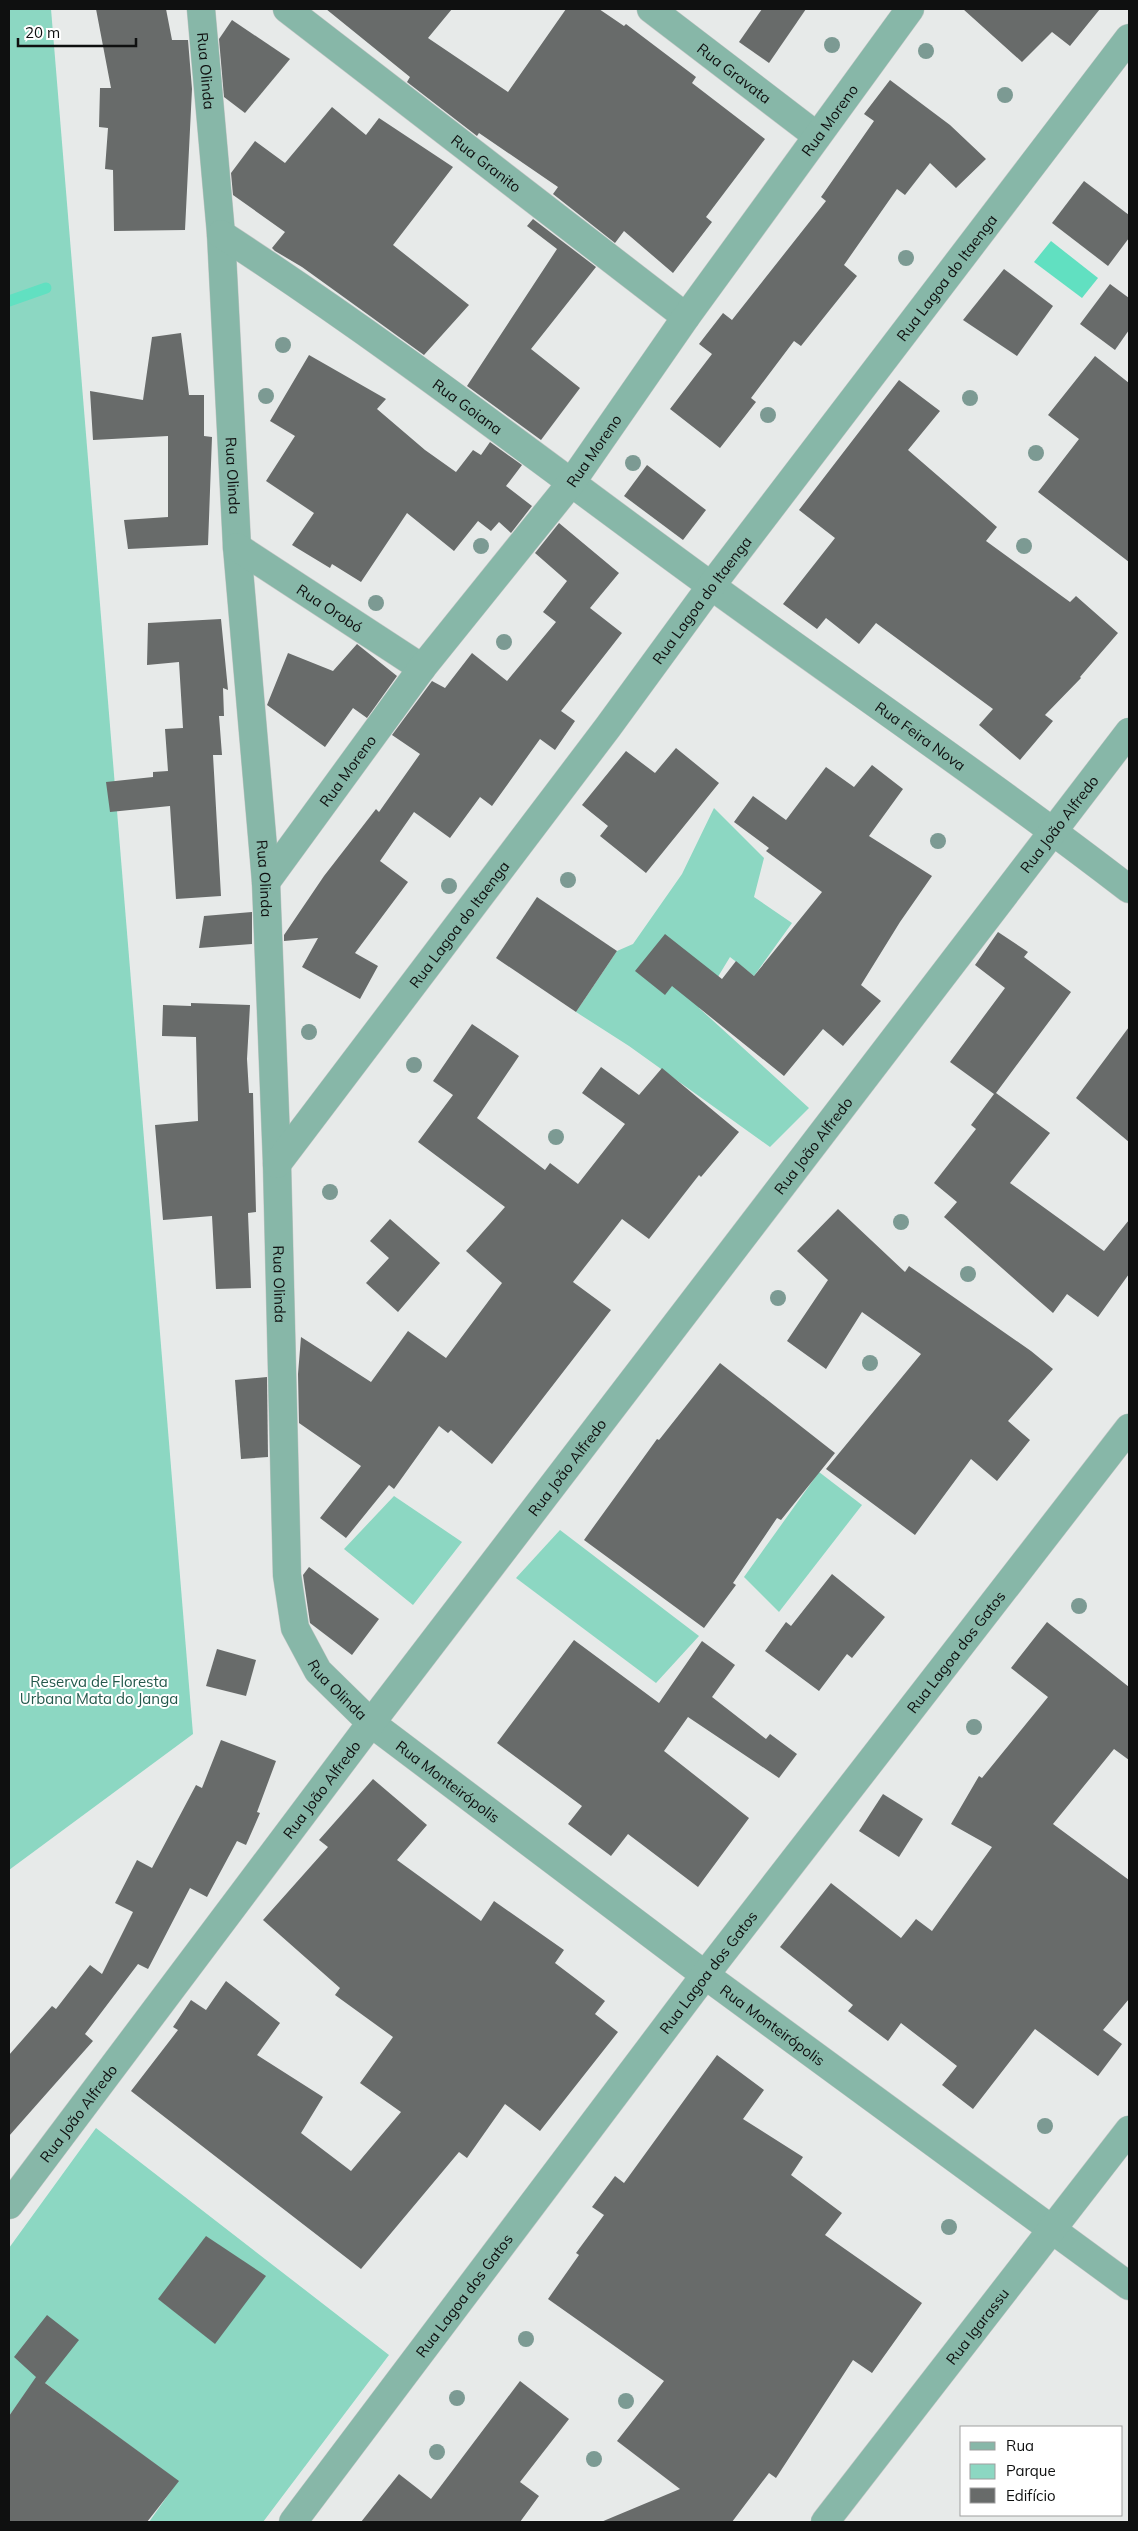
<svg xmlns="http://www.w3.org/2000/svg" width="1138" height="2531" viewBox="0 0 1138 2531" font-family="Mulish,sans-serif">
<rect width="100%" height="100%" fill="#e7eae9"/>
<g fill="#8cd7c2">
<polygon points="9,9 51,9 193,1734 9,1870"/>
<polygon points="714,808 764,858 754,897 792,923 754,976 730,957 699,1008 809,1108 770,1147 629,1046 576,1012 617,951 633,944 682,874"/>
<polygon points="819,1472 862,1505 779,1612 744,1577"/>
<polygon points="394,1496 462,1542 413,1605 344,1549"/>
<polygon points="560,1530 699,1636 656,1683 516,1578"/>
<polygon points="96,2128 389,2355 263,2522 149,2522 178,2481 37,2377 9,2416 9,2248"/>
</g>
<polygon fill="#61e0c1" points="1051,241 1098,278 1082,298 1034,262"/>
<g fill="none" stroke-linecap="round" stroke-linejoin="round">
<polyline stroke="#61e0c1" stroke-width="11" points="9,301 46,288"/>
</g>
<g fill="#686b6a">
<polygon points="96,9 166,9 172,40 188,40 192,89 185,230 114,231 113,170 105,169 108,128 99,127 100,88 111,88"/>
<polygon points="326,9 452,9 428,38 508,92 566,9 599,9 624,26 626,24 696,77 692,83 765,139 706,217 712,222 673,273 624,231 615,243 553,194 558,187 479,133 477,136 407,82 410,77"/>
<polygon points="762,9 806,9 769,63 739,42"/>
<polygon points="963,9 1100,9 1070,46 1052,32 1022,62"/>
<polygon points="232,20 290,59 245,113 224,97 219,39"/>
<polygon points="890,80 950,125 986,159 956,188 930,163 905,195 897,189 844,265 857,276 801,346 794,341 751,398 756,402 720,448 670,409 712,354 699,344 723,313 732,320 826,201 821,197 874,121 864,114"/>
<polygon points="332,107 366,135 379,118 453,167 393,245 469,305 424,355 302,267 275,251 272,248 285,232 233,195 231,173 255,141 285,163"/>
<polygon points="1084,181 1129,215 1129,238 1108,266 1052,223"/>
<polygon points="533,219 596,267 531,349 580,388 541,440 467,386 557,249 527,226"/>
<polygon points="1004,269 1053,306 1017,356 963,320"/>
<polygon points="1110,284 1129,298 1129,330 1115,350 1080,324"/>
<polygon points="181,333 189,395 204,395 204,436 212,437 208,545 128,549 124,520 168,517 168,436 93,440 90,391 143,400 152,337"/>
<polygon points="309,355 386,399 377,409 425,450 456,472 473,450 481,455 490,442 522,465 506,486 532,506 511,533 499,522 491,531 478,521 454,551 407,513 361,582 332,564 330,568 292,545 314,513 266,481 295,436 270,421"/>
<polygon points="1095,356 1129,383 1129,562 1038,492 1079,439 1048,415"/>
<polygon points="899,380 940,411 908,450 997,527 986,541 1070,602 1076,596 1118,633 1080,677 1081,678 1045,715 1053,721 1020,760 979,725 993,709 876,623 859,644 826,618 817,629 783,604 835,538 799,510"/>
<polygon points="647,465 706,510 683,540 624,496"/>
<polygon points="559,523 619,573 590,608 622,633 561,711 575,721 555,750 540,739 492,806 480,797 450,838 414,812 380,861 408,882 355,953 378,966 360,999 302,967 318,938 284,941 284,935 324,876 376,809 379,812 420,754 392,735 432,681 445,688 472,653 507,681 556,622 543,612 567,581 535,553"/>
<polygon points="221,619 228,690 223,688 224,716 219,716 222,755 213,755 221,896 176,899 170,806 110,812 106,782 153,777 153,772 168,771 165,729 183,728 179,662 147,665 148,623"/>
<polygon points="357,644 397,676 367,718 353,708 325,747 267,705 288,653 333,671"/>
<polygon points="676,748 719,783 646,873 600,836 608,826 582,805 626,751 655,773"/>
<polygon points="872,765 903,789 869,836 932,876 900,922 861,985 881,1001 843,1046 823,1029 784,1076 672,986 665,995 635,971 665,934 722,979 736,961 754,976 822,892 766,851 769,848 734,822 753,796 786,820 826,767 854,787"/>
<polygon points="537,897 617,951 576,1012 496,958"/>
<polygon points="252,912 252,944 199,948 204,916"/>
<polygon points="998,932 1028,952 1024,957 1071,992 996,1093 1050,1133 1010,1183 1104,1251 1129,1220 1129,1274 1098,1317 1067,1294 1053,1313 944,1217 957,1202 934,1183 976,1129 971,1125 994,1094 950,1062 1005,988 975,965"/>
<polygon points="191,1003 250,1005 247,1059 249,1093 253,1093 256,1212 248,1213 251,1288 216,1289 212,1216 163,1220 155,1125 198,1121 196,1037 162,1036 163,1005 191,1006"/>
<polygon points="472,1024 519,1056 477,1118 545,1170 550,1163 578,1184 625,1124 582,1093 601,1067 639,1095 662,1068 739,1132 701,1177 699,1175 649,1239 622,1219 573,1282 611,1310 492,1464 451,1430 448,1433 439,1426 394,1489 389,1485 346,1538 320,1518 361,1466 299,1423 298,1374 301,1337 371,1382 408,1331 446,1358 502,1283 466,1251 505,1207 418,1142 453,1095 433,1081"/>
<polygon points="1129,1027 1129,1142 1076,1098"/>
<polygon points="838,1209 905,1272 909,1266 1031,1351 1053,1369 1008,1421 1030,1440 997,1481 971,1459 915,1535 826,1469 921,1354 862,1312 826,1369 787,1341 828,1280 797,1251"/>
<polygon points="390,1219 440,1263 398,1312 366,1283 389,1258 370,1241"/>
<polygon points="720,1363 835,1453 781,1520 777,1518 733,1583 736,1585 704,1628 584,1540 657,1439 659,1440"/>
<polygon points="267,1377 268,1457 241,1459 235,1380"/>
<polygon points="309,1567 379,1619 352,1655 310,1623 303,1575"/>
<polygon points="832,1574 885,1617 852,1658 847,1654 819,1691 765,1651 786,1622 791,1626"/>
<polygon points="1047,1622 1129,1687 1129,1760 1114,1749 1053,1824 1129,1880 1129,1999 1103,2030 1122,2044 1098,2076 1035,2029 973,2109 942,2085 957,2066 901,2023 888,2041 848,2011 853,2005 780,1947 831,1883 901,1938 916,1919 932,1931 992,1847 951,1824 979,1776 982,1778 1048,1697 1011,1668"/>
<polygon points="574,1640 659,1703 702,1641 735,1665 712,1697 766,1739 770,1734 797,1754 779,1778 688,1717 664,1751 749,1818 698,1887 628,1834 611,1856 568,1824 582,1806 497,1743"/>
<polygon points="217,1649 256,1660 246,1696 206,1686"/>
<polygon points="221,1740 276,1761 257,1812 260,1813 246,1845 237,1841 207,1897 190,1888 148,1969 138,1964 85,2034 93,2041 9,2136 9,2055 52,2006 56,2009 90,1965 102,1974 133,1912 115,1903 137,1860 152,1868 196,1785 202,1788"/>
<polygon points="373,1779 427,1825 397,1860 481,1921 494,1901 564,1950 555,1963 605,2001 595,2014 618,2032 540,2131 505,2104 467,2158 459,2152 361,2269 131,2091 178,2030 173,2027 191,2000 206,2010 226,1981 280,2023 257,2055 323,2097 301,2133 351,2171 401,2112 360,2083 393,2037 335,1995 340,1988 263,1920 328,1847 319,1840"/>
<polygon points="883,1794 923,1819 899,1857 859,1831"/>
<polygon points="717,2055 764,2090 743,2119 803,2157 791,2175 842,2213 825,2235 922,2303 872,2373 853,2360 776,2478 769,2473 732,2522 601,2522 680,2489 617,2441 664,2381 548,2299 579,2255 576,2253 604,2215 592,2207 615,2176 624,2183"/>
<polygon points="206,2236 266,2276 215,2344 158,2299"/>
<polygon points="47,2315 79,2340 45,2383 179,2481 147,2522 9,2522 9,2416 36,2377 14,2357"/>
<polygon points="520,2381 569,2419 520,2482 539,2496 520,2522 361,2522 399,2474 431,2499"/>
</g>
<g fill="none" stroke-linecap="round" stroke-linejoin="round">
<defs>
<g id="minor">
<path id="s1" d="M201 9 221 234 237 547 266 882 277 1164 287 1575 295 1628 318 1671 371 1723 705 1975 1129 2286"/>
<path id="s2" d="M287 9 686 317"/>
<path id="s3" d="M651 9 817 136"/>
<path id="s4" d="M221 234C389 343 548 467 710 585 850 687 993 784 1129 889"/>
<path id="s5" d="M237 547 422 668"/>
<path id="s6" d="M266 882 422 668 571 483 686 317 910 9"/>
<path id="s7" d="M277 1164 608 727 711 586 1129 38"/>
<path id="s8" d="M9 2205 371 1723 1129 732"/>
<path id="s9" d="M293 2522 705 1975 1129 1428"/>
<path id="s10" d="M825 2522 1129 2130"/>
</g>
</defs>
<use href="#minor" stroke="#c4c7c6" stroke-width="29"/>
<use href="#minor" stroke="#87b7a8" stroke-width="28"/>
</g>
<g fill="#7c9a93">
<circle cx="832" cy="45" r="8"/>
<circle cx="926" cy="51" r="8"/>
<circle cx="1005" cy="95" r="8"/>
<circle cx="906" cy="258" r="8"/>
<circle cx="283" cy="345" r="8"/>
<circle cx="266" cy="396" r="8"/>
<circle cx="970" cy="398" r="8"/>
<circle cx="768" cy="415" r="8"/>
<circle cx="1036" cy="453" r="8"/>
<circle cx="633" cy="463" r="8"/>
<circle cx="481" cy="546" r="8"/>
<circle cx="1024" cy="546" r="8"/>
<circle cx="376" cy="603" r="8"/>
<circle cx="504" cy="642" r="8"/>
<circle cx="938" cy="841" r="8"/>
<circle cx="568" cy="880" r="8"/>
<circle cx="449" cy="886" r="8"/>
<circle cx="309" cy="1032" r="8"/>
<circle cx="414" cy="1065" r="8"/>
<circle cx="556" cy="1137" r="8"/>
<circle cx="330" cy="1192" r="8"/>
<circle cx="901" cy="1222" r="8"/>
<circle cx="968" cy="1274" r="8"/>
<circle cx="778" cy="1298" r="8"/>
<circle cx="870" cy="1363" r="8"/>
<circle cx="1079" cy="1606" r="8"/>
<circle cx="974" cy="1727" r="8"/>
<circle cx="1045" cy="2126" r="8"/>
<circle cx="949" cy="2227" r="8"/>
<circle cx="526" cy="2339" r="8"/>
<circle cx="457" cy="2398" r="8"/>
<circle cx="626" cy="2401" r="8"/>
<circle cx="437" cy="2452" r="8"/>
<circle cx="594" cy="2459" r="8"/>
</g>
<g text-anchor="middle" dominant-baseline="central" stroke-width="4" stroke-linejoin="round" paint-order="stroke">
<g font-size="15" fill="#0f1010" stroke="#fff">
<text stroke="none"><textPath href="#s1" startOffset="62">Rua Olinda</textPath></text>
<text stroke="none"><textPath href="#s3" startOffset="105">Rua Gravata</textPath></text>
<text stroke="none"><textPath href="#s6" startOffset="948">Rua Moreno</textPath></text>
<text stroke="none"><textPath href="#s2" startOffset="252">Rua Granito</textPath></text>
<text stroke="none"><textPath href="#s7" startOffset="1111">Rua Lagoa do Itaenga</textPath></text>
<text stroke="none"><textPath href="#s4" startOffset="301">Rua Goiana</textPath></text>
<text stroke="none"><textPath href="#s6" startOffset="542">Rua Moreno</textPath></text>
<text stroke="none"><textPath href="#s1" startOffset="468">Rua Olinda</textPath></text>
<text stroke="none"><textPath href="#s7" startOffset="706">Rua Lagoa do Itaenga</textPath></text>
<text stroke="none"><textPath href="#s5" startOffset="111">Rua Orobó</textPath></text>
<text stroke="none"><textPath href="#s4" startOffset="861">Rua Feira Nova</textPath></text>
<text stroke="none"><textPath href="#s6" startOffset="138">Rua Moreno</textPath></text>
<text stroke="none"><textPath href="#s8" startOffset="1735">Rua João Alfredo</textPath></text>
<text stroke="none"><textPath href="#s1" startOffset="872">Rua Olinda</textPath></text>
<text stroke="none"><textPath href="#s7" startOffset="301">Rua Lagoa do Itaenga</textPath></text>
<text stroke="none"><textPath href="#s8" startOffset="1330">Rua João Alfredo</textPath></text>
<text stroke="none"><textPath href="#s1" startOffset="1278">Rua Olinda</textPath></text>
<text stroke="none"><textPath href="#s8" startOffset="925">Rua João Alfredo</textPath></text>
<text stroke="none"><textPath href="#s9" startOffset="1094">Rua Lagoa dos Gatos</textPath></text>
<text stroke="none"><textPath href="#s1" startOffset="1698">Rua Olinda</textPath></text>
<text stroke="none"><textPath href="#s1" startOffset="1842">Rua Monteirópolis</textPath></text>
<text stroke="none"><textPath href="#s8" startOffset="520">Rua João Alfredo</textPath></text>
<text stroke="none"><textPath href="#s9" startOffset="689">Rua Lagoa dos Gatos</textPath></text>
<text stroke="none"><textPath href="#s1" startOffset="2248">Rua Monteirópolis</textPath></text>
<text stroke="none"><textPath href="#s8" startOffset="115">Rua João Alfredo</textPath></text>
<text stroke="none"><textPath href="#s9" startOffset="284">Rua Lagoa dos Gatos</textPath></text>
<text stroke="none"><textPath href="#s10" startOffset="248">Rua Igarassu</textPath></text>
</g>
<g font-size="15" fill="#24594c" stroke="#fff">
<text x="99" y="1681">Reserva de Floresta<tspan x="99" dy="17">Urbana Mata do Janga</tspan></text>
</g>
</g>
<rect width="1138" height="2531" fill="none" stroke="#0f1010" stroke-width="20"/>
<rect x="960" y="2426" width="162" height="90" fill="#ffffff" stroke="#9f9f9f"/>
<rect x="970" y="2442" width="25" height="8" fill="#87b7a8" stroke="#9f9f9f"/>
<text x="1006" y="2451" font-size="15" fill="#0f1010">Rua</text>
<rect x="970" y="2464" width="25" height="15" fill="#8cd7c2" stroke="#9f9f9f"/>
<text x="1006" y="2476" font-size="15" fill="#0f1010">Parque</text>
<rect x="970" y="2488" width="25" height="15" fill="#686b6a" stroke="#9f9f9f"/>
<text x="1006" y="2501" font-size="15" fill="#0f1010">Edifício</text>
<path d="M18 38v8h118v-8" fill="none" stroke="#0f1010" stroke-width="2.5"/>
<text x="25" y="38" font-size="15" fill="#0f1010" stroke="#ffffff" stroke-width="4" paint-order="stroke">20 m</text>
</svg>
